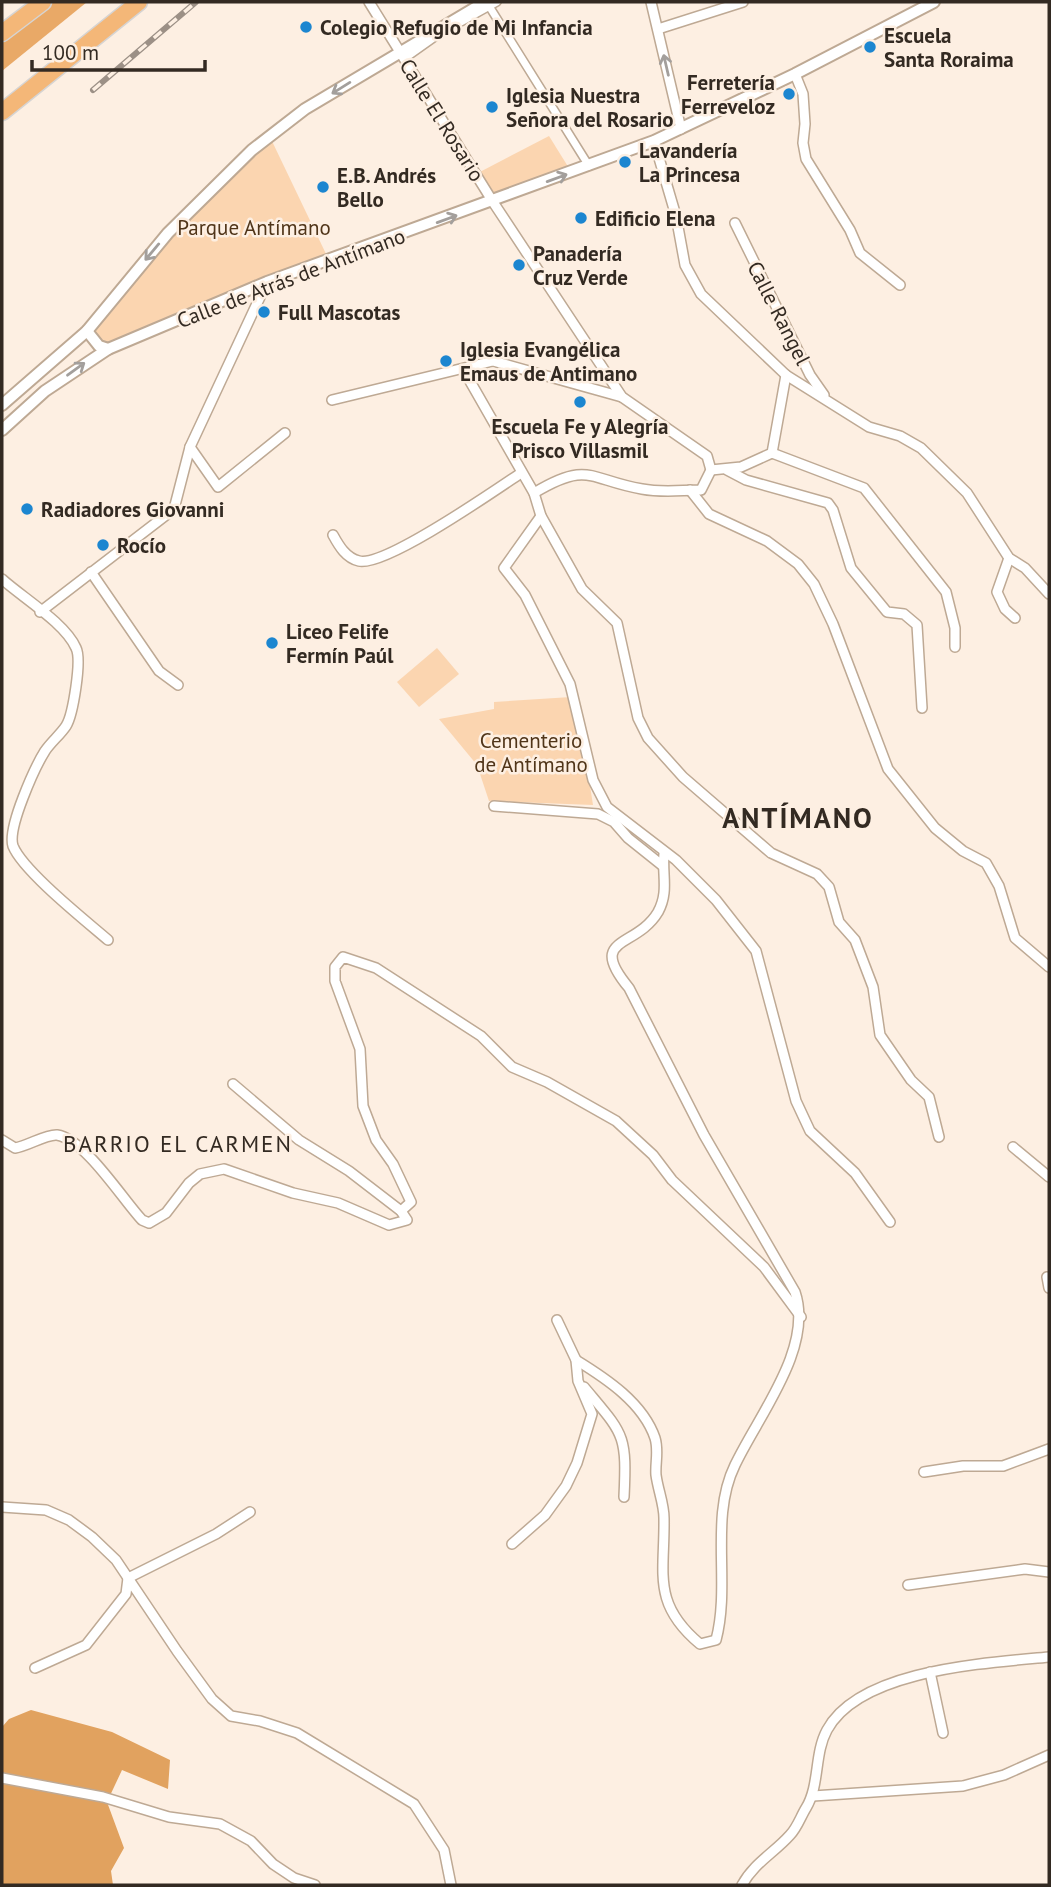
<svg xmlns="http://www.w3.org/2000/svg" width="1051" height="1887" viewBox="0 0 1051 1887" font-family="'PT Sans',sans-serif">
<rect width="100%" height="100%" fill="#fdefe2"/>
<g fill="#fbd5b0">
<polygon points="549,136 572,173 493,202 476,174"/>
<polygon points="270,137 328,258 108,349 87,331 241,162"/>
<polygon points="437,648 459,674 419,707 397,682"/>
<polygon points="571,697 584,747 593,805 489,801 477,765 439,719 494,709 494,702"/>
</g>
<polygon fill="#e1a25f" points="31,1710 112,1732 170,1760 168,1789 122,1770 107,1802 124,1848 111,1871 113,1885 2,1885 2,1727 9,1719"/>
<polygon fill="#e9a967" points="49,2 87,2 2,71 2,40"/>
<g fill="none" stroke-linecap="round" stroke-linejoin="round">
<defs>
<g id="pedestrian">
<polyline points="489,6 589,166"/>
<polyline points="461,22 497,2"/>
<polyline points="404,59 435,37"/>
</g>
<g id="minor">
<polyline points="369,2 493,202 622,397 707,456 711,470"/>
<polyline points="651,2 681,129"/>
<polyline points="658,29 743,2"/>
<polyline points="795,74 803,94 805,124 803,143 806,159 850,230 860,253 900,285"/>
<polyline points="654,141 676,216 685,265 701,294 786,375 869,427 900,436 921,448 967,493 1009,558 1025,568 1049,594"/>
<polyline points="735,223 810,375 824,395"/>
<polyline points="463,369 534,493 541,516 582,589 617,623 638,718 648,738 683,777 771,853 817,874 829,887 839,922 855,940 873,987 880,1035 911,1080 929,1097 939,1137"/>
<polyline points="332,400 493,361 622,397"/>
<polyline points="190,447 218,487 285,433"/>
<polyline points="772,453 864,488 946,592 955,628 955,647"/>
<polyline points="711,470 741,467 772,453 786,375"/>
<polyline points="727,470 746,480 828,503 833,510 851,568 887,612 904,614 917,625 922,708"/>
<polyline points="690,490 709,514 767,541 798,564 814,584 833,624 888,769 935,828 963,851 986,863 999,886 1015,938 1049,967"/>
<path d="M534 493C589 460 589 480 642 489 663 493 681 490 701 490L711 470"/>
<polyline points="541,516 504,568 525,595 570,684 593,780 607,807 676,860 716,900 756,951 796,1101 810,1131 855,1173 890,1222"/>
<path d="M333 535C339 546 346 558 359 561 385 567 494 491 521 473"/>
<polyline points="1009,558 997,592 1005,609 1015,618"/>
<polyline points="91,572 159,671 178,685"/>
<path d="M2 579C23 598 65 623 76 648 82 660 73 715 66 726 60 735 51 742 45 751 35 767 7 828 13 846 23 871 86 921 108 940"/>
<polyline points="40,612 174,509 190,447 267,282"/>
<polyline points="494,806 598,814 614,822 628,838 663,866"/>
<polyline points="233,1084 299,1140 349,1171 401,1211"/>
<path d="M2 1140 15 1148C28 1146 46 1134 57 1135 85 1139 123 1200 142 1220L149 1223 166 1213 189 1183 200 1174 224 1169 293 1193 338 1203 389 1225 407 1220 401 1211 411 1202 393 1164 376 1140 363 1106 360 1049 335 981V967L343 957 376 968 481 1036 512 1067 547 1082 616 1121 653 1155 672 1180 764 1267 801 1317"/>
<polyline points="1013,1147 1049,1177"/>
<polyline points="1047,1277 1049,1288"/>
<path d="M576 1360C607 1379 643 1403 655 1438 659 1451 655 1463 656 1475 658 1490 664 1504 664 1518 665 1573 651 1603 700 1644L716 1640C731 1583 709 1518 735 1465 758 1416 814 1348 795 1292L704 1135 629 988C586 936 636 949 658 912 669 892 662 875 664 854"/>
<path d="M584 1387C624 1435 627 1433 624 1497"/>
<polyline points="924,1472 963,1466 1003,1466 1049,1449"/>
<polyline points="2,1507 46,1510 69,1520 92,1537 116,1560 177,1651 212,1699 231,1716 260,1721 297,1733 414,1804 444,1850 451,1885"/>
<polyline points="512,1544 545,1515 566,1486 577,1463 592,1414 578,1381 576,1360 557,1320"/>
<polyline points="908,1585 1025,1569 1049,1572"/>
<polyline points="35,1668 86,1645 126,1594 128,1578 216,1534 250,1512"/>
<polyline points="930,1672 943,1733"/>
<polyline points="2,1778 103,1797 169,1817 220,1824 251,1841 273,1864 294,1878 315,1885"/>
<polyline points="813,1796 963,1786 1004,1775 1049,1755"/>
<path d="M742 1885C754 1863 774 1853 790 1835 797 1828 801 1816 806 1808 820 1785 814 1754 827 1730 860 1669 988 1663 1049 1657"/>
</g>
<g id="tertiary">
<polyline points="87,331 99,346 108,349"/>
<polyline points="2,405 87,331 168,233 252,150 305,109 485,2"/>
<polyline points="2,430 45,391 108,349 267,282 654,141 795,74 934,2"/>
</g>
<g id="motorway">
<polyline points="2,33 43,2"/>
<polyline points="2,112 139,2"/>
</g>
</defs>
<use href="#pedestrian" stroke="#bea994" stroke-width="10"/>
<use href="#minor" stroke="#bea994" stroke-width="12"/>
<use href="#tertiary" stroke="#bea994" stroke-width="14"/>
<use href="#motorway" stroke="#d6d4d3" stroke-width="19"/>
<use href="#pedestrian" stroke="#fff" stroke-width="7"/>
<use href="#minor" stroke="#fff" stroke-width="9"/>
<use href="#tertiary" stroke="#fff" stroke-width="10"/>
<use href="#motorway" stroke="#f4b778" stroke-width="16"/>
<defs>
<polyline id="rail" points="93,90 196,2"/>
</defs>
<use href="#rail" stroke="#9c9086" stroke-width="6"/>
<use href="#rail" stroke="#fdefe2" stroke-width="3.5" stroke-dasharray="10" stroke-linecap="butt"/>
</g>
<defs><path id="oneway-shaft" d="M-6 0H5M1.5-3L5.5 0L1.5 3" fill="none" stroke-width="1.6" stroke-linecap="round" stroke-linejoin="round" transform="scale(1.75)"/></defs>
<g stroke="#a39f9c">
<use href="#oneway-shaft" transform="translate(666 65) rotate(-103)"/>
<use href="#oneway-shaft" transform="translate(341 88) rotate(148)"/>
<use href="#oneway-shaft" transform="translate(557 178) rotate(-20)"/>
<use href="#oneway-shaft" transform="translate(447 219) rotate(-20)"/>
<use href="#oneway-shaft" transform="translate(152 252) rotate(130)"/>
<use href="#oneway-shaft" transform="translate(76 369) rotate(-36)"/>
</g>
<g fill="#1c86d0" stroke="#fdefe2" stroke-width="2.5">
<circle cx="306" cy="27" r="7"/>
<circle cx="870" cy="47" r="7"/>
<circle cx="789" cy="94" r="7"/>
<circle cx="492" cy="107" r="7"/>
<circle cx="625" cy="162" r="7"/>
<circle cx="323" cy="187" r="7"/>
<circle cx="581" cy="218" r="7"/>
<circle cx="519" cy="265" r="7"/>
<circle cx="264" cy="312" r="7"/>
<circle cx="446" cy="361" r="7"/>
<circle cx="580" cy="402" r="7"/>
<circle cx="27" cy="509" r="7"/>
<circle cx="103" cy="545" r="7"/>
<circle cx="272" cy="643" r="7"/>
</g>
<g text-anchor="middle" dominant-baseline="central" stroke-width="5" stroke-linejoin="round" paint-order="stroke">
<g font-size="21" font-weight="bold" fill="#332a22" stroke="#fdefe2" text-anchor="start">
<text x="320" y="27">Colegio Refugio de Mi Infancia</text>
<text x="884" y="35">Escuela<tspan x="884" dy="24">Santa Roraima</tspan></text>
<text x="775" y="82" text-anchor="end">Ferretería<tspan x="775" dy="24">Ferreveloz</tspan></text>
<text x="506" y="95">Iglesia Nuestra<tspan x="506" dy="24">Señora del Rosario</tspan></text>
<text x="639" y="150">Lavandería<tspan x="639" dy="24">La Princesa</tspan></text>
<text x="337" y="175">E.B. Andrés<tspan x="337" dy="24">Bello</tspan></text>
<text x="595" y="218">Edificio Elena</text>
<text x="533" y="253">Panadería<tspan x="533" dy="24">Cruz Verde</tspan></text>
<text x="278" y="312">Full Mascotas</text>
<text x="460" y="349">Iglesia Evangélica<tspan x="460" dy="24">Emaus de Antimano</tspan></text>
<text x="580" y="426" text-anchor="middle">Escuela Fe y Alegría<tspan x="580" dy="24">Prisco Villasmil</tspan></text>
<text x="41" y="509">Radiadores Giovanni</text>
<text x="117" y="545">Rocío</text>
<text x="286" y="631">Liceo Felife<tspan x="286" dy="24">Fermín Paúl</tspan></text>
</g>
<g font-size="21" fill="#332a22" stroke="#fdefe2">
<text transform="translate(442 120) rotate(58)">Calle El Rosario</text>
<text transform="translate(291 278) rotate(-21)">Calle de Atrás de Antímano</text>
<text transform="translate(779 313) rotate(63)">Calle Rangel</text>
</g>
<g font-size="21" fill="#503519" stroke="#fdefe2">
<text x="254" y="227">Parque Antímano</text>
<text x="531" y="740">Cementerio<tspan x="531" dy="24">de Antímano</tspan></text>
</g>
<g font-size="23" letter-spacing="2" fill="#332a22" stroke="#fdefe2">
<text x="178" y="1143">BARRIO EL CARMEN</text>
</g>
<g font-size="28" font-weight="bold" letter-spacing="2" fill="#332a22" stroke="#fdefe2">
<text x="798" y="817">ANTÍMANO</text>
</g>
</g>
<rect width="1051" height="1887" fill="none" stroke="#332a22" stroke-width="7"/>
<path d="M32 60v10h173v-10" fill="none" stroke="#332a22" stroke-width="3.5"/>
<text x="42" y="60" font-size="21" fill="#332a22" stroke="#fdefe2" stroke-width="5" paint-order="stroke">100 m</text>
</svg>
